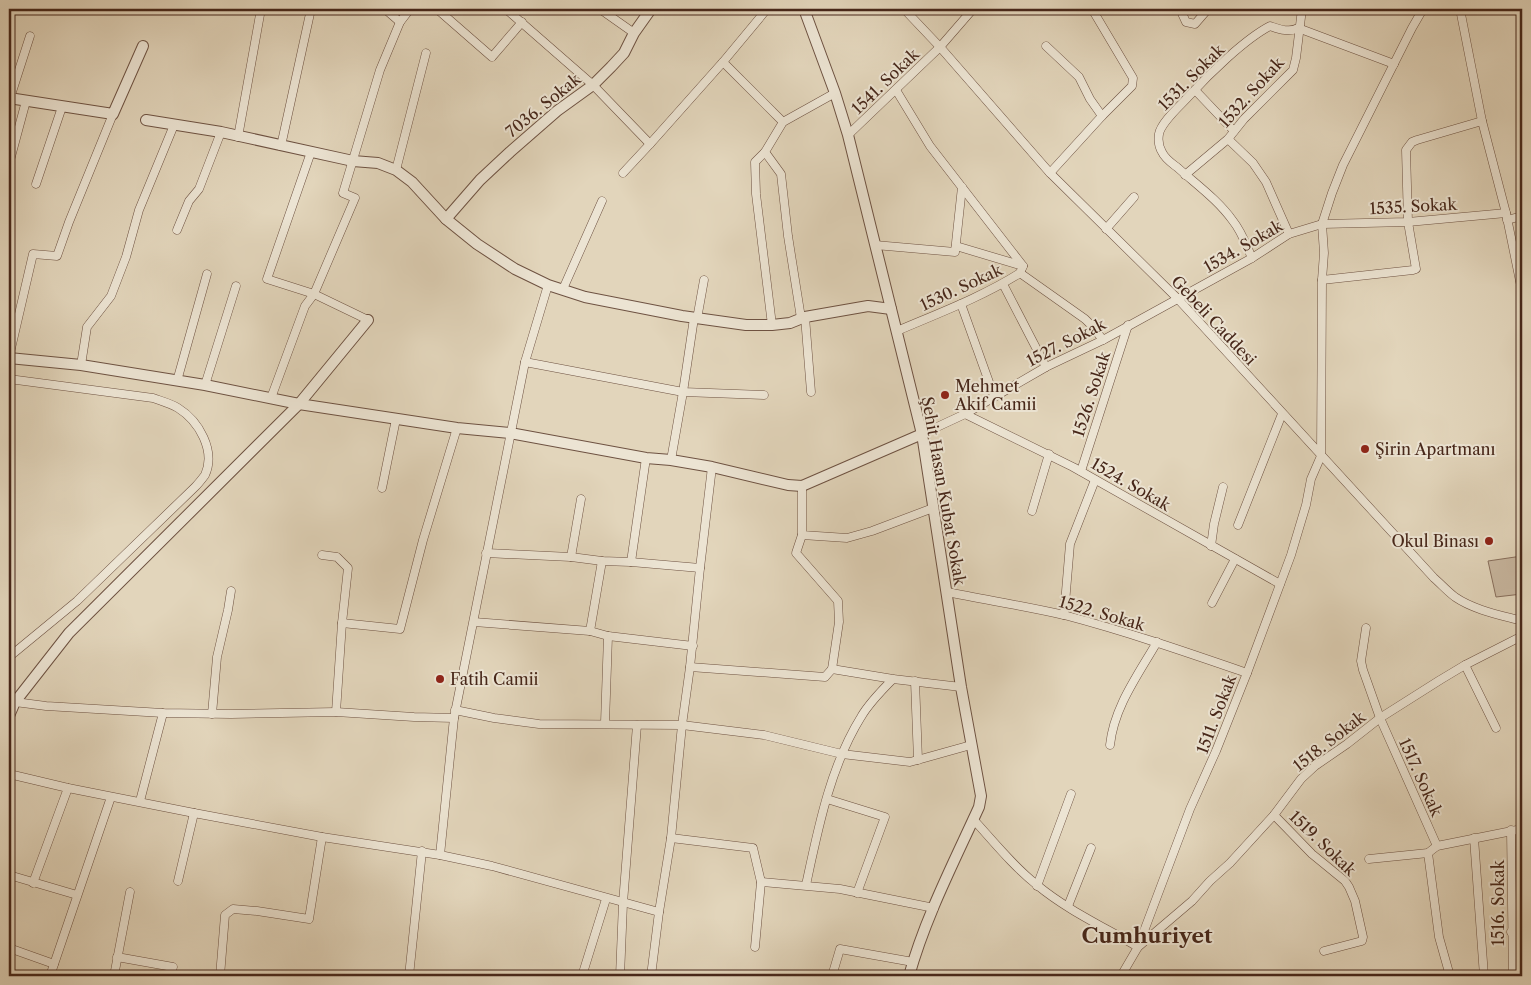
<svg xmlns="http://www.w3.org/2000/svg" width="1531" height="985" viewBox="0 0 1531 985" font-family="'Libre Caslon Text',serif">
<rect width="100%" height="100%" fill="#e2d5bb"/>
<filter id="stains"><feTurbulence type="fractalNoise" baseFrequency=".004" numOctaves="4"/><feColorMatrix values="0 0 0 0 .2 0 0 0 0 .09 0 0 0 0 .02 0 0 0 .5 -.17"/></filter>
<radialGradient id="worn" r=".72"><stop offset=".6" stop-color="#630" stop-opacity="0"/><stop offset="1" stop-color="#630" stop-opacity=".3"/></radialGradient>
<polygon fill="#c8b7a0" stroke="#886f5d" points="1522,556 1522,594 1496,597 1488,561"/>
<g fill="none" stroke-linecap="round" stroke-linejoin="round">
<defs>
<g id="minor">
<polyline points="299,9 311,10"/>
<polyline points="385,9 400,22"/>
<polyline points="437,9 492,57 522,22"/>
<polyline points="506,9 593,85 650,144 723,62 767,9"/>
<polyline points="600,9 634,33"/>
<path d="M904 9 940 47 1050 173 1178 299 1434 578C1441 584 1447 591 1455 597 1474 610 1500 615 1522 621"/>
<polyline points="1180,9 1186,22 1195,24 1208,9"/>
<polyline points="1460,9 1482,121 1506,213 1522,291"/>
<polyline points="1046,46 1079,77 1090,99 1102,116"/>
<polyline points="723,62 783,122"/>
<polyline points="1522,89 1522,117"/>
<polyline points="896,90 930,146 1023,266 1020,273"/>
<polyline points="1195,90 1234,131"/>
<polyline points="10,98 30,36"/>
<polyline points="848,135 940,47 973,9"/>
<polyline points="238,137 261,9"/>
<polyline points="1228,139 1253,163 1266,182 1289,234"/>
<polyline points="281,146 311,9"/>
<polyline points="311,152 267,279 314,294 368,320"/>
<polyline points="765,152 755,162 756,194 772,325"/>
<polyline points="9,164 26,101"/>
<polyline points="396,170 426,53"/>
<polyline points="623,173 650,144"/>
<polyline points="1050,173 1102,116 1132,86 1133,78 1092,9"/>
<polyline points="1185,175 1228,139 1244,119 1293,70 1296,58 1302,9"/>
<polyline points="36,184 62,107"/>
<polyline points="1507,220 1522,216"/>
<polyline points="1106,229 1134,197"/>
<polyline points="177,230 189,201 199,189 221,132"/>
<polyline points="875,245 955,252 962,187"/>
<polyline points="956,246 1023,266"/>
<path d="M1252 258C1246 245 1242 232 1233 221 1218 200 1197 185 1178 168 1173 164 1165 159 1162 152 1159 147 1158 140 1159 134 1161 122 1181 105 1189 96 1209 74 1245 39 1270 26 1279 29 1289 33 1298 28L1394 64"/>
<polyline points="1322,280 1413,270 1416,269 1408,222 1406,150 1412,142 1417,140 1482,121"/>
<polyline points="1003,284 1046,367"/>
<polyline points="563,289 602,201"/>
<polyline points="961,304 994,396"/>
<polyline points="805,317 811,392"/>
<polyline points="801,318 788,236 781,174 765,152 783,122 835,93"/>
<polyline points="697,319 704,280"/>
<path d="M897 331C939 313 982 297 1020 273L1085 319 1092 326 1103 340"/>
<polyline points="9,357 33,254 57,256 69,222 113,114"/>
<polyline points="525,362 683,392 764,395"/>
<polyline points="81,365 87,327 111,296 126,257 139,210 174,125"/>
<path d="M9 379 153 398C161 401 170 403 178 408 199 421 216 451 205 475 202 479 199 483 195 487L77 601 9 657"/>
<polyline points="177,381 207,274"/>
<polyline points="205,385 236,286"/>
<polyline points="271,398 305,306 314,294 355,198 343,193 380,70 400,22 410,9"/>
<polyline points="965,414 1073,467 1280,584"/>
<polyline points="922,434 965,414 1046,367 1103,340 1252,258 1289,234 1322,224 1408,222 1506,213"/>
<polyline points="671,460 683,392 694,318"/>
<polyline points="1081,471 1128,325"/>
<polyline points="802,486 802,535 847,538 872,531 933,508"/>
<polyline points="382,488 396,419"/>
<polyline points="1032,511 1049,454"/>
<polyline points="1238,525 1282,414"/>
<polyline points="802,535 796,553 838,601 839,622 832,669"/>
<polyline points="1211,546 1214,524 1223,487"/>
<polyline points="486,553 571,557 602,561 631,562 700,568"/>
<polyline points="322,555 337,557 348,568 342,623 336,712"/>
<polyline points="571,557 581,499"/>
<polyline points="631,562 646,458"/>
<path d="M947 592C986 600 1025 606 1064 615 1125 631 1186 652 1247 673"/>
<polyline points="1212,603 1235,559"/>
<polyline points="1064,615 1070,544 1095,480"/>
<polyline points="474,622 590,631 608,636 693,646"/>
<polyline points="342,623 400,629 423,540 457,428"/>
<polyline points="1366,628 1361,661 1363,670 1380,718 1437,846"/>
<polyline points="590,631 602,561"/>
<polyline points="1465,665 1496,728"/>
<polyline points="690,667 825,677 832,669 893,679 961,687"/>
<polyline points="915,681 918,760"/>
<polyline points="15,702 46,706 163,713 231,714 336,712 414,717 454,718"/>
<polyline points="455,710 494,718 539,724 682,725 764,735 842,754 910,762 971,745"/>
<polyline points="212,714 217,657 228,610 231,591"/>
<polyline points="605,723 608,636"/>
<path d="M1110 745C1114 707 1138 675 1157 642"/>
<polyline points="9,774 68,788 194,813 322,837 440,855 492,866 659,912"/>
<polyline points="827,799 885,817 857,893"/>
<polyline points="140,801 163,713"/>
<polyline points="1274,815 1312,854 1345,881 1349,887 1355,901 1363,937 1362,941 1324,951"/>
<path d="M973 819C994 842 1013 866 1037 885 1067 910 1104 927 1138 947L1192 901 1210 881 1230 863 1274 815 1301 779 1315 766 1347 744 1380 718 1440 680 1465 665 1522 636"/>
<polyline points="1511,830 1513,976"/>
<polyline points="671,838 753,848 761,882 755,947"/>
<polyline points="1474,838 1484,976"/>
<polyline points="1428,853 1439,937 1450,976"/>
<polyline points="440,855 454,718 525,362 548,285"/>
<polyline points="1369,859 1428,853 1437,846 1522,829"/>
<polyline points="9,875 77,895"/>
<polyline points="178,881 194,813"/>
<polyline points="761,882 840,889 934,908"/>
<polyline points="33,883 68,788"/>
<path d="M806 885C818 829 830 767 861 717 869 703 882 690 893 679"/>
<polyline points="1037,886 1071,794"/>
<polyline points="1068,906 1091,848"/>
<polyline points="1511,932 1522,931"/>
<polyline points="9,948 54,964"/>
<polyline points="117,957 173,967"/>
<polyline points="50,976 111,797"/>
<polyline points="114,976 130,892"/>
<polyline points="220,976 225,915 233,909 257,911 309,919 322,837"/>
<polyline points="257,976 259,976"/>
<polyline points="409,976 422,851"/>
<polyline points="582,976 606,899"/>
<polyline points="620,976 623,903 637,725"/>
<polyline points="651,976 659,912 671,838 682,725 690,667 700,568 712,467"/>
<polyline points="832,976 840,949 913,962"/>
<polyline points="1121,976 1138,947 1190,809 1216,751 1247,673 1291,555 1306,505 1311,479 1321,456 1322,280 1324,253 1322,224 1332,193 1343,165 1412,28 1423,9"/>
</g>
<g id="tertiary">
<path d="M804 9 835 93 848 135 922 434 961 687 981 796 979 807C954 862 925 918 909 976"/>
<polyline points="9,98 113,114 143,46"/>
<polyline points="146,120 221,132 353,161 378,163 396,170 412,182 446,219 477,244 515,269 548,285 585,297 682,316 746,325 772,325 790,323 805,317 868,306 891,309"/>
<polyline points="446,219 480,180 510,152 557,111 593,85 611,67 624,53 634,33 651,9"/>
<polyline points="9,358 81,365 205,385 299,404 457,428 510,433 646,458 671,460 712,467 788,485 802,486 922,434"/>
<polyline points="9,716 15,702 69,633 299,404 368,320"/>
</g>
</defs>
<use href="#minor" stroke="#6e5242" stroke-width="9"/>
<use href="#tertiary" stroke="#6e5242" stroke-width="12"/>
<use href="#minor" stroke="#ece4d3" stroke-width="8"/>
<use href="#tertiary" stroke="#ece4d3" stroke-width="10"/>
</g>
<g fill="#8f2418" stroke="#ece4d3" stroke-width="2">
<circle cx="945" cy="395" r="5"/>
<circle cx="1365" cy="449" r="5"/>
<circle cx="1489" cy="541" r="5"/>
<circle cx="440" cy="679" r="5"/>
</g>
<g text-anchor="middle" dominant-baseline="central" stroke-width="4" stroke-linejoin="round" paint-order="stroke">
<g font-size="16" fill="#47271a" stroke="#ece4d3">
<text transform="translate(1191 77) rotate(-45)">1531. Sokak</text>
<text transform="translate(885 81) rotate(-44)">1541. Sokak</text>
<text transform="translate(1251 92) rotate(-48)">1532. Sokak</text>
<text transform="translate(543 105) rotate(-39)">7036. Sokak</text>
<text transform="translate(1413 206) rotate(-3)">1535. Sokak</text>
<text transform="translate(1243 246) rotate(-30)">1534. Sokak</text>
<text transform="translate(961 287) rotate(-25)">1530. Sokak</text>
<text transform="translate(1214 320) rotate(47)">Gebeli Caddesi</text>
<text transform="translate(1066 342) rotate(-27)">1527. Sokak</text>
<text transform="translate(1091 394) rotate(-72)">1526. Sokak</text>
<text transform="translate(1131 484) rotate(30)">1524. Sokak</text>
<text transform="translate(944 491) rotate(80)">Şehit Hasan Kubat Sokak</text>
<text transform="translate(1102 613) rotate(16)">1522. Sokak</text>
<text transform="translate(1216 714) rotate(-69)">1511. Sokak</text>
<text transform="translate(1329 741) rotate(-38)">1518. Sokak</text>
<text transform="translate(1421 777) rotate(66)">1517. Sokak</text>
<text transform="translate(1323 843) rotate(44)">1519. Sokak</text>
<text transform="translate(1498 903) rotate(-90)">1516. Sokak</text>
</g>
<g font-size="16" fill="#47271a" stroke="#ece4d3" text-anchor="start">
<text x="955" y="386">Mehmet<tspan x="955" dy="18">Akif Camii</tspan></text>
<text x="1375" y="449">Şirin Apartmanı</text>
<text x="1479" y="541" text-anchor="end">Okul Binası</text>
<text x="450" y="679">Fatih Camii</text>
</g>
<g font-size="21" font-weight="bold" fill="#47271a" stroke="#ece4d3">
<text x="1147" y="935">Cumhuriyet</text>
</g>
</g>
<rect width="1531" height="985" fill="none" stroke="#e2d5bb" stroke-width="30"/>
<rect x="10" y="10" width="1511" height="965" fill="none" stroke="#47271a" stroke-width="2.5"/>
<rect x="15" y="15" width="1501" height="955" fill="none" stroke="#47271a"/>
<rect width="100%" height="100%" filter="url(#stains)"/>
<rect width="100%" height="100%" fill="url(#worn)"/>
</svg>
